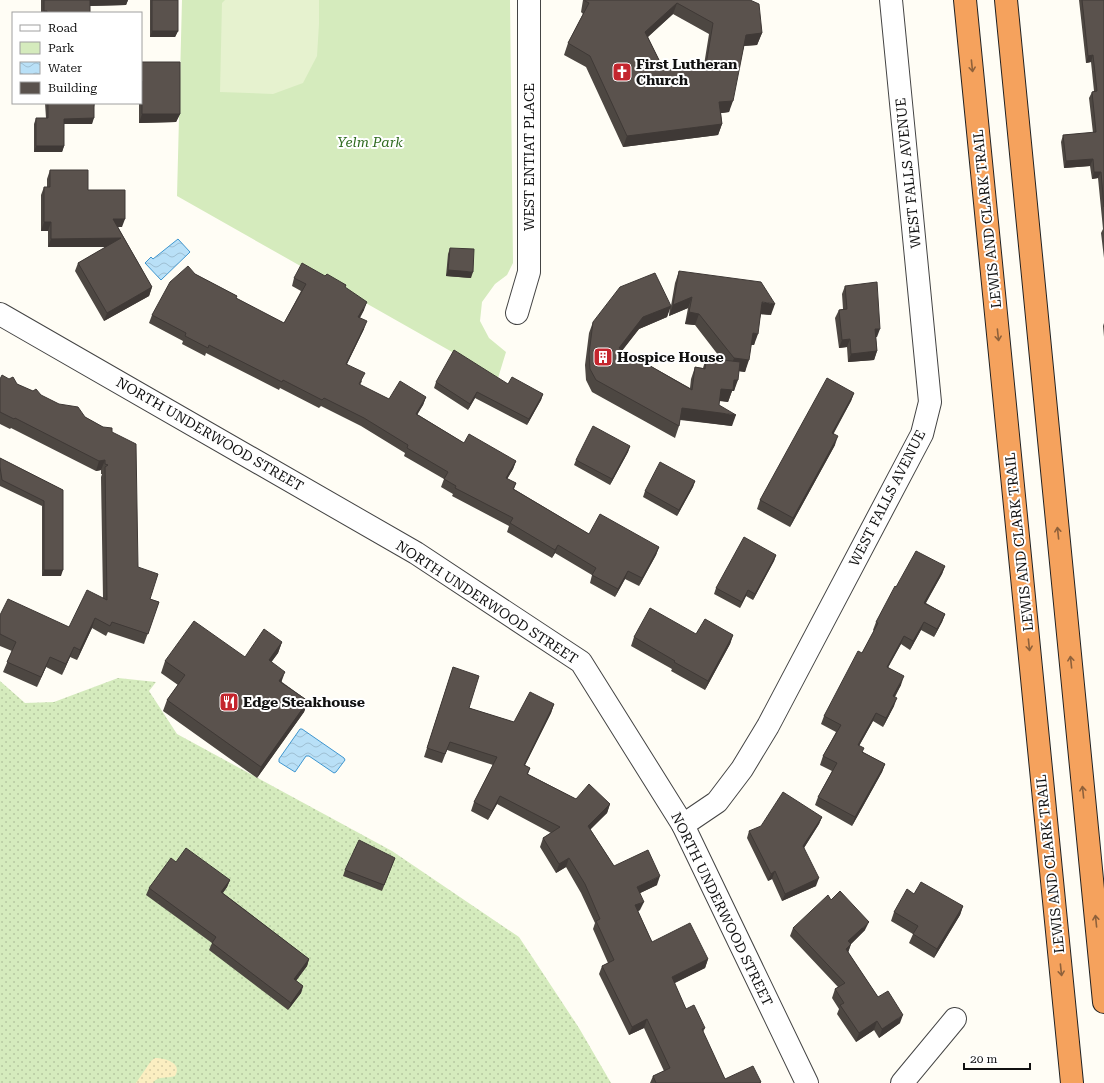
<svg xmlns="http://www.w3.org/2000/svg" width="1104" height="1083" viewBox="0 0 1104 1083" font-family="'Roboto Serif',serif">
<defs>
<pattern id="grass-dots" width="8" height="8" patternUnits="userSpaceOnUse"><rect width="8" height="8" fill="#d5ebbd"/><path d="M2 2h.1M6 6h.1" fill="none" stroke="#b6c8a1" stroke-width="1.8" stroke-linecap="round"/></pattern>
<pattern id="sand-dots" width="8" height="8" patternUnits="userSpaceOnUse"><rect width="8" height="8" fill="#fbeec1"/><path d="M2 2h.1M6 6h.1" fill="none" stroke="#d6cba5" stroke-width="1.8" stroke-linecap="round"/></pattern>
<pattern id="water-waves" width="16" height="10" patternUnits="userSpaceOnUse"><rect width="16" height="10" fill="#b9e0f7"/><path d="M0 5q4-4 8 0t8 0" fill="none" stroke="#9ebfd3"/></pattern>
</defs>
<rect width="100%" height="100%" fill="#fffdf5"/>
<polygon fill="url(#grass-dots)" points="118,678 156,682 149,691 177,734 392,851 519,937 579,1028 611,1083 0,1083 0,681 25,703 54,702"/>
<path fill="url(#sand-dots)" d="M155 1058C165 1058 183 1063 175 1076 167 1079 158 1075 153 1083H136L151 1061Z"/>
<polygon fill="#d5ebbd" points="182,0 510,0 513,263 507,275 495,284 482,302 480,321 489,338 506,352 498,378 177,196"/>
<polygon fill="#e6f2cf" points="225,0 319,0 319,24 317,56 303,83 273,94 220,92 222,3"/>
<g fill="url(#water-waves)" stroke="#3f96cf">
<polygon points="178,239 190,252 161,280 145,263 151,257 153,259"/>
<polygon points="300,729 302,729 344,758 345,760 336,772 334,773 309,756 306,756 295,772 279,762 279,759"/>
</g>
<g fill="none" stroke-linecap="round" stroke-linejoin="round">
<defs>
<g id="minor">
<polyline points="517,313 529,272 529,0"/>
<polyline points="0,314 416,553 581,662 683,825 807,1083"/>
<polyline points="683,825 717,802 742,769 768,726 922,434 930,402 891,0"/>
<polyline points="902,1083 955,1019"/>
</g>
<g id="highway">
<polyline points="965,0 1072,1083"/>
<polyline points="1006,0 1104,1002"/>
</g>
</defs>
<use href="#minor" stroke="#444" stroke-width="24"/>
<use href="#highway" stroke="#222" stroke-width="24"/>
<use href="#minor" stroke="#fff" stroke-width="22"/>
<use href="#highway" stroke="#f5a25d" stroke-width="22"/>
</g>
<g fill="#4d4742" fill-rule="evenodd">
<polygon points="41,0 128,0 126,5 90,6 90,13 41,13"/>
<polygon points="150,0 178,0 178,31 175,37 150,37"/>
<path d="M583 0H750L762 33 757 45 744 46 729 112 721 113 722 124 718 135 623 147 586 67 564 55 568 43 583 14 581 12ZM673 14 709 34 704 65 664 70 648 37Z"/>
<polygon points="1079,0 1104,0 1104,258 1101,233 1103,229 1098,178 1092,179 1090,166 1064,168 1061,142 1063,135 1093,133 1089,98 1092,92 1094,91 1091,62 1086,63"/>
<polygon points="141,62 180,114 176,122 139,123 139,103 141,103"/>
<polygon points="45,103 95,103 94,107 92,124 64,124 64,146 62,152 34,152 34,124 36,118 46,118"/>
<polygon points="50,170 88,190 122,227 118,227 152,287 149,296 104,321 75,271 78,263 106,247 48,247 48,231 41,231 41,195 44,187 47,187 47,179"/>
<polygon points="450,248 471,278 446,276 448,254"/>
<path d="M679 271 771 315 761 314 754 345H751L745 372 739 371 734 391H732L728 402 719 401V405L732 426 680 420 679 426 675 438 592 392 586 380 585 365 589 333 593 322 671 306 675 283ZM670 306 669 316 688 308 685 324 695 325 722 360 706 358 703 368 695 367 691 379 690 388 622 350 639 329 667 317Z"/>
<polygon points="195,274 237,296 236,298 284,323 301,291 292,286 294,278 325,276 346,285 345,288 364,310 360,318 364,329 347,364 362,381 360,385 389,399 426,397 423,405 417,414 464,443 516,461 513,469 507,479 516,483 514,489 589,534 659,547 656,555 639,586 625,579 615,597 590,583 592,575 555,553 552,558 507,532 509,526 452,496 453,494 441,487 444,479 404,456 405,453 361,426 321,406 319,408 280,388 279,390 206,353 205,356 182,344 183,341 149,323 152,315"/>
<polygon points="845,286 877,337 876,337 877,351 874,360 848,362 847,347 839,348 835,318 839,310 843,309 842,294"/>
<polygon points="1104,323 1104,337 1103,326"/>
<polygon points="0,379 17,384 85,417 112,432 138,567 150,599 159,602 144,644 108,632 106,636 92,628 77,660 70,657 62,675 46,667 37,687 3,672 12,651 0,646 0,615 69,627 103,598 101,477 102,474 101,474 101,470 96,471 11,428 10,429 0,424"/>
<polygon points="436,382 508,384 543,394 541,400 527,425 475,398 468,410 434,388"/>
<polygon points="854,393 851,401 834,433 835,445 790,527 757,509 760,500"/>
<polygon points="630,446 628,452 610,485 574,465 576,460"/>
<polygon points="0,458 63,490 61,576 42,576 42,506 0,486"/>
<polygon points="695,481 693,487 677,516 643,497 645,491"/>
<polygon points="776,555 774,561 753,600 746,596 740,608 714,594 716,588"/>
<polygon points="945,566 942,574 926,603 945,614 942,622 934,637 921,630 910,650 901,644 888,667 901,685 895,697 894,706 883,727 873,721 859,746 863,752 885,764 882,772 852,826 815,805 818,797 832,771 820,765 823,756 836,732 821,724 824,716 862,653 874,631 873,630 876,622 896,587"/>
<polygon points="696,634 733,635 730,644 705,690 671,671 672,669 631,646 634,637"/>
<polygon points="282,642 278,653 271,662 282,682 308,701 304,712 257,778 163,711 167,700 178,685 161,673 165,661 245,657"/>
<polygon points="453,667 469,708 514,722 554,704 551,713 525,765 530,768 528,774 576,799 610,804 607,813 590,829 614,866 657,885 640,893 640,910 638,911 652,942 708,959 705,968 674,983 686,1009 705,1028 703,1032 725,1079 761,1082 761,1083 650,1083 653,1076 664,1071 644,1028 629,1035 599,974 602,966 608,963 593,929 595,923 581,893 566,867 556,873 540,847 543,838 551,833 497,804 488,820 471,811 474,802 493,765 447,750 442,763 424,757"/>
<polygon points="822,817 819,824 804,848 816,886 782,901 772,879 768,881 747,838 749,831"/>
<polygon points="395,858 382,891 343,876 345,870"/>
<polygon points="176,862 230,880 227,887 223,893 309,959 307,966 296,981 303,986 301,993 288,1010 209,950 212,943 146,895 149,888"/>
<polygon points="914,894 963,906 960,915 934,958 909,943 913,934 891,921 894,912"/>
<polygon points="831,900 865,930 851,944 848,952 878,997 900,1023 879,1038 874,1030 856,1042 837,1014 839,1009 832,998 835,989 838,987 790,936 793,928"/>
</g>
<g fill="#3f3936">
<polygon points="89,0 128,0 126,5 87,6"/>
<polygon points="677,3 673,14 641,43 645,32"/>
<polygon points="152,31 178,31 175,37 150,37"/>
<polygon points="762,33 757,45 742,46 746,35"/>
<polygon points="1093,55 1091,62 1086,63 1088,56"/>
<polygon points="733,101 729,112 715,114 719,102"/>
<polygon points="142,114 180,114 176,122 139,123"/>
<polygon points="94,118 92,124 61,124 64,119"/>
<polygon points="722,124 718,135 623,147 627,136"/>
<polygon points="36,146 64,146 62,152 34,152"/>
<polygon points="1093,159 1090,166 1064,168 1066,161"/>
<polygon points="1094,172 1101,172 1098,178 1092,179"/>
<polygon points="113,219 125,219 122,227 110,227"/>
<polygon points="44,222 51,222 48,231 41,231"/>
<polygon points="121,238 118,247 48,247 51,239"/>
<polygon points="448,270 473,272 471,278 446,276"/>
<polygon points="152,287 149,296 104,321 107,313"/>
<polygon points="692,297 688,308 669,316 673,305"/>
<polygon points="367,302 364,310 355,325 358,317"/>
<polygon points="762,302 775,304 771,315 758,314"/>
<polygon points="671,306 667,317 639,329 615,360 619,348 643,317"/>
<polygon points="689,312 699,314 695,325 685,324"/>
<polygon points="367,321 364,329 343,372 346,364"/>
<polygon points="875,329 880,329 877,337 872,338"/>
<polygon points="753,333 758,334 754,345 749,345"/>
<polygon points="850,339 847,347 839,348 842,340"/>
<polygon points="877,351 874,360 848,362 851,354"/>
<polygon points="734,358 749,360 745,372 730,370"/>
<polygon points="734,380 738,380 734,391 732,391 728,402 717,400 721,389"/>
<polygon points="477,392 475,398 468,410 470,404"/>
<polygon points="854,393 851,401 829,441 832,433"/>
<polygon points="543,394 541,400 527,425 529,419"/>
<polygon points="426,397 423,405 413,422 416,414"/>
<polygon points="682,408 736,415 732,426 677,419"/>
<polygon points="838,436 835,445 790,527 793,518"/>
<polygon points="630,446 628,452 610,485 612,479"/>
<polygon points="105,460 101,470 96,471 99,461"/>
<polygon points="516,461 513,469 503,486 506,478"/>
<polygon points="695,481 693,487 677,516 679,510"/>
<polygon points="558,545 555,553 552,558 555,550"/>
<polygon points="659,547 656,555 639,586 642,578"/>
<polygon points="776,555 774,561 753,600 755,594"/>
<polygon points="945,566 942,574 921,611 924,603"/>
<polygon points="44,570 63,570 61,576 42,576"/>
<polygon points="628,571 625,579 615,597 618,589"/>
<polygon points="748,590 746,596 740,608 742,602"/>
<polygon points="945,614 942,622 934,637 937,629"/>
<polygon points="95,618 92,628 77,660 80,650"/>
<polygon points="924,622 921,630 910,650 913,641"/>
<polygon points="733,635 730,644 705,690 708,681"/>
<polygon points="904,636 901,644 884,675 887,667"/>
<polygon points="282,642 278,653 265,671 269,660"/>
<polygon points="74,647 70,657 62,675 66,664"/>
<polygon points="50,657 46,667 37,687 41,677"/>
<polygon points="285,672 281,683 279,681"/>
<polygon points="904,676 901,685 890,704 893,696"/>
<polygon points="897,698 894,706 883,727 886,718"/>
<polygon points="308,701 304,712 257,778 261,767"/>
<polygon points="554,704 551,713 521,773 524,765"/>
<polygon points="876,713 873,721 855,753 858,745"/>
<polygon points="885,764 882,772 852,826 855,817"/>
<polygon points="500,796 497,804 488,820 492,811"/>
<polygon points="610,804 607,813 585,835 588,826"/>
<polygon points="822,817 819,824 800,854 803,846"/>
<polygon points="569,858 566,867 556,873 559,864"/>
<polygon points="775,871 772,879 768,881 771,874"/>
<polygon points="660,876 657,885 634,896 637,887"/>
<polygon points="819,878 816,886 782,901 785,894"/>
<polygon points="230,880 227,887 218,899 221,892"/>
<polygon points="644,902 640,910 632,914 635,905"/>
<polygon points="963,906 960,915 934,958 937,949"/>
<polygon points="869,922 865,930 845,950 848,941"/>
<polygon points="851,944 848,953 846,949"/>
<polygon points="309,959 307,966 291,987 294,979"/>
<polygon points="708,959 705,968 669,986 672,977"/>
<polygon points="303,986 301,993 288,1010 291,1003"/>
<polygon points="903,1015 900,1023 879,1038 882,1029"/>
<polygon points="647,1019 644,1028 629,1035 632,1027"/>
<polygon points="877,1021 874,1030 856,1042 859,1033"/>
</g>
<g fill="#5a524d" stroke="#3f3936" fill-rule="evenodd">
<polygon points="44,0 90,0 90,13 47,13 47,11 44,11"/>
<rect x="152" y="0" width="26" height="31"/>
<path d="M585 0H750L759 4 762 33 746 35 733 101 719 102 722 124 627 136 590 56 568 43 589 3 585 1ZM677 3 713 23 706 65 664 70 645 32Z"/>
<polygon points="1082,0 1104,0 1104,207 1101,172 1094,172 1093,159 1066,161 1063,135 1096,132 1092,92 1097,91 1093,55 1088,56"/>
<polygon points="141,62 180,62 180,114 142,114 142,81 141,81"/>
<polygon points="48,103 94,103 94,118 64,119 64,146 36,146 36,118 48,118"/>
<polygon points="50,170 88,170 88,190 125,190 125,219 113,219 152,287 107,313 78,263 121,238 51,239 51,222 44,222 44,187 50,187"/>
<polygon points="450,248 474,249 473,272 448,270"/>
<polygon points="302,263 325,276 327,274 346,285 345,287 367,302 358,317 367,321 346,364 365,373 359,384 389,399 400,381 426,397 416,414 464,443 469,434 516,461 506,478 516,483 513,489 589,534 600,514 659,547 642,578 628,571 618,589 592,575 596,568 558,545 555,550 510,523 513,518 455,488 456,486 444,479 448,472 407,448 408,445 364,418 324,398 322,400 283,380 282,382 209,345 208,348 185,336 186,333 152,315 170,282 188,266 195,274 237,296 236,298 284,323 306,284 294,278"/>
<polygon points="679,271 761,282 775,304 762,302 758,334 753,333 749,360 734,358 699,314 689,312 692,297 673,305"/>
<polygon points="655,273 671,306 643,317 619,348 692,390 695,367 705,369 706,358 740,362 738,380 734,380 733,390 721,389 719,405 736,415 682,408 679,426 596,380 590,369 589,354 593,322 620,287"/>
<polygon points="877,282 880,329 875,329 877,351 851,354 850,339 842,340 839,310 847,309 845,286"/>
<polygon points="454,350 508,384 512,377 543,394 529,419 477,392 470,404 436,382"/>
<polygon points="2,375 9,379 13,377 17,384 33,391 36,389 41,395 59,404 78,407 85,417 103,427 112,428 112,432 136,444 138,567 158,574 150,599 159,602 148,634 112,622 110,626 95,618 80,650 74,647 66,664 50,657 41,677 7,662 16,642 0,634 0,615 8,599 69,627 87,590 107,600 105,467 108,465 105,464 105,460 99,461 15,418 14,419 0,412 0,379"/>
<polygon points="827,378 854,393 832,433 838,436 793,518 760,500"/>
<polygon points="593,426 630,446 612,479 576,460"/>
<polygon points="0,458 63,490 63,570 44,570 44,501 2,480 0,467"/>
<polygon points="660,462 695,481 679,510 645,491"/>
<polygon points="744,537 776,555 755,594 748,590 742,602 716,588"/>
<polygon points="916,551 945,566 924,603 945,614 937,629 924,622 913,641 904,636 887,667 904,676 893,696 897,698 886,718 876,713 858,745 864,748 862,752 885,764 855,817 818,797 837,763 823,756 841,725 824,716 858,651 862,653 878,623 876,622 895,586 896,587"/>
<polygon points="650,608 696,634 705,619 733,635 708,681 674,662 675,661 634,637"/>
<polygon points="194,621 245,657 264,629 282,642 269,660 285,672 279,681 308,701 261,767 167,700 185,675 165,661"/>
<polygon points="453,667 479,676 469,708 514,722 530,692 554,704 524,765 530,768 527,774 576,799 589,784 610,804 588,826 614,866 648,850 660,876 637,887 644,902 635,905 652,942 690,923 708,959 672,977 686,1009 694,1005 705,1028 702,1029 725,1079 753,1066 761,1082 759,1083 656,1083 653,1076 670,1068 647,1019 632,1027 602,966 614,960 596,921 600,919 585,884 569,858 559,864 543,838 560,827 500,796 492,811 474,802 497,757 450,742 445,754 427,748"/>
<polygon points="783,792 822,817 803,846 819,878 785,894 775,871 771,874 749,831 761,826"/>
<polygon points="359,840 395,858 384,885 345,870"/>
<polygon points="186,848 230,880 221,892 309,959 294,979 303,986 291,1003 212,943 216,937 149,888 171,858 176,862"/>
<polygon points="921,882 963,906 937,949 913,934 918,926 894,912 907,889 914,894"/>
<polygon points="840,891 869,922 848,941 851,944 846,949 878,997 888,991 903,1015 882,1029 877,1021 859,1033 840,1005 844,1003 835,989 845,983 793,928 828,895 831,900"/>
</g>
<defs><path id="oneway-shaft" d="M-6 0H5M1.5-3L5.5 0L1.5 3" fill="none" stroke-width="1.6" stroke-linecap="round" stroke-linejoin="round"/></defs>
<g stroke="#8e613b">
<use href="#oneway-shaft" transform="translate(972 66) rotate(84)"/>
<use href="#oneway-shaft" transform="translate(998 335) rotate(84)"/>
<use href="#oneway-shaft" transform="translate(1058 533) rotate(-96)"/>
<use href="#oneway-shaft" transform="translate(1029 645) rotate(84)"/>
<use href="#oneway-shaft" transform="translate(1071 662) rotate(-96)"/>
<use href="#oneway-shaft" transform="translate(1083 792) rotate(-96)"/>
<use href="#oneway-shaft" transform="translate(1096 921) rotate(-96)"/>
<use href="#oneway-shaft" transform="translate(1061 970) rotate(84)"/>
</g>
<defs>
<symbol id="church-square" viewBox="-11 -11 22 22"><rect x="-9" y="-9" width="18" height="18" rx="4" fill="#c4262e" stroke="#fff"/><path d="M-1.2-6h2.4v3.5h3.3v2.4h-3.3V6h-2.4V-.1h-3.3v-2.4h3.3Z" fill="#fff"/></symbol>
<symbol id="building-square" viewBox="-11 -11 22 22"><rect x="-9" y="-9" width="18" height="18" rx="4" fill="#c4262e" stroke="#fff"/><path d="M-4-6H4V6H1V3H-1V6H-4ZM-2.5-4.3h1.7v1.8h-1.7ZM.8-4.3h1.7v1.8H.8ZM-2.5-1h1.7V.8h-1.7ZM.8-1h1.7V.8H.8Z" fill="#fff"/></symbol>
<symbol id="restaurant-square" viewBox="-11 -11 22 22"><rect x="-9" y="-9" width="18" height="18" rx="4" fill="#c4262e" stroke="#fff"/><path d="M-5-6h1v4h1v-4h1v4h1v-4h1v5L-1.5 .5V6h-2V.5L-5-1ZM5-6V6H3V1.5H1.5Q1.5-4 5-6Z" fill="#fff"/></symbol>
</defs>
<g fill-rule="evenodd">
<use href="#church-square" x="611" y="61" width="22" height="22"/>
<use href="#building-square" x="592" y="346" width="22" height="22"/>
<use href="#restaurant-square" x="218" y="691" width="22" height="22"/>
</g>
<g text-anchor="middle" dominant-baseline="central" stroke-width="4" stroke-linejoin="round" paint-order="stroke">
<g font-size="14" font-weight="bold" fill="#111" stroke="#fff" text-anchor="start">
<text x="636" y="64">First Lutheran<tspan x="636" dy="16">Church</tspan></text>
<text x="617" y="357">Hospice House</text>
<text x="243" y="702">Edge Steakhouse</text>
</g>
<g font-size="14" font-style="italic" fill="#2f6b1f" stroke="#fff">
<text x="370" y="142">Yelm Park</text>
</g>
<g font-size="14" fill="#111" stroke="#fff">
<text transform="translate(529 157) rotate(-90)">WEST ENTIAT PLACE</text>
<text transform="translate(908 173) rotate(-96)">WEST FALLS AVENUE</text>
<text transform="translate(987 219) rotate(-96)">LEWIS AND CLARK TRAIL</text>
<text transform="translate(210 434) rotate(30)">NORTH UNDERWOOD STREET</text>
<text transform="translate(887 498) rotate(-63)">WEST FALLS AVENUE</text>
<text transform="translate(1019 542) rotate(-96)">LEWIS AND CLARK TRAIL</text>
<text transform="translate(487 602) rotate(33)">NORTH UNDERWOOD STREET</text>
<text transform="translate(1050 864) rotate(-96)">LEWIS AND CLARK TRAIL</text>
<text transform="translate(722 909) rotate(64)">NORTH UNDERWOOD STREET</text>
</g>
</g>
<rect x="12" y="12" width="130" height="92" fill="#ffffff" stroke="#a0a0a0"/>
<rect x="20" y="25" width="20" height="6" fill="#ffffff" stroke="#a0a0a0"/>
<text x="48" y="32" font-size="12" fill="#111111">Road</text>
<rect x="20" y="42" width="20" height="12" fill="#d5ebbd" stroke="#a0a0a0"/>
<text x="48" y="52" font-size="12" fill="#111111">Park</text>
<rect x="20" y="62" width="20" height="12" fill="url(#water-waves)" stroke="#a0a0a0"/>
<text x="48" y="72" font-size="12" fill="#111111">Water</text>
<rect x="20" y="82" width="20" height="12" fill="#5a524d" stroke="#a0a0a0"/>
<text x="48" y="92" font-size="12" fill="#111111">Building</text>
<path d="M964 1063v6h66v-6" fill="none" stroke="#111111" stroke-width="2"/>
<text x="970" y="1063" font-size="12" fill="#111111" stroke="#ffffff" stroke-width="3" paint-order="stroke">20 m</text>
</svg>
